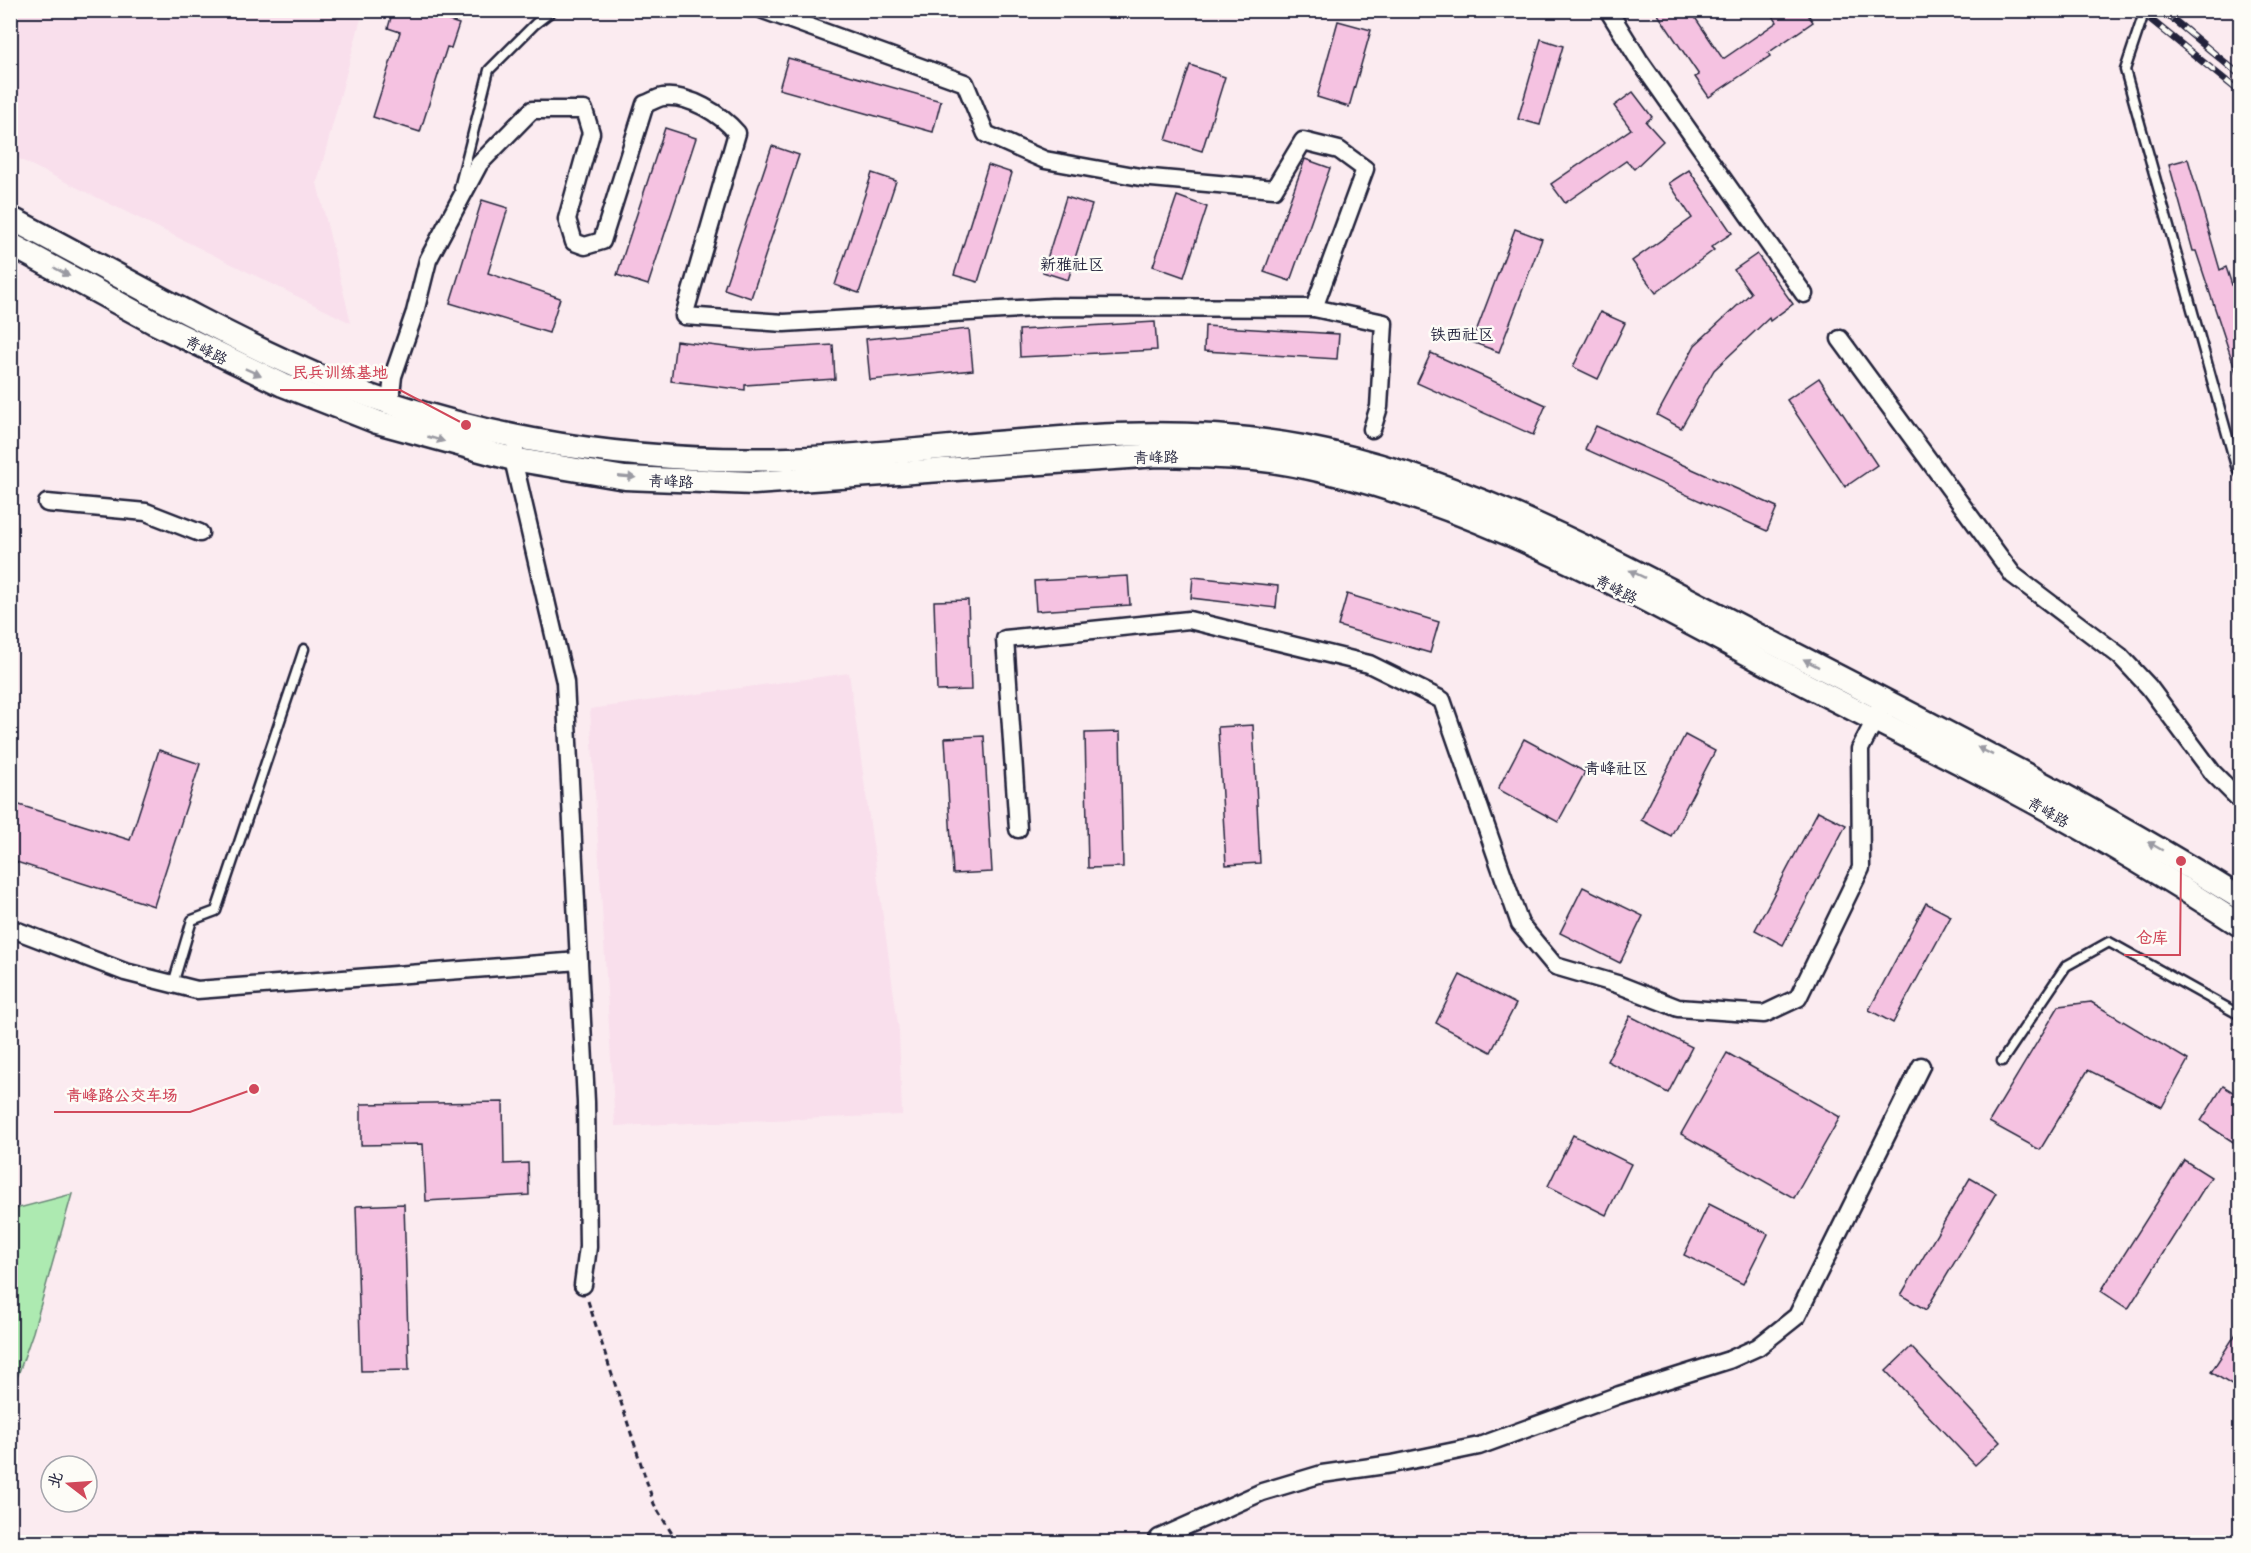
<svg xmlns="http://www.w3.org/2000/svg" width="2251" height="1553" viewBox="0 0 2251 1553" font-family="'Playpen Sans','LXGW WenKai TC',sans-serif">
<rect width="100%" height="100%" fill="#fbebf0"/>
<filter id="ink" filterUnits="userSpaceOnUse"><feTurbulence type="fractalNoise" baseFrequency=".0167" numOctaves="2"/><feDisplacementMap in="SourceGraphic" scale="12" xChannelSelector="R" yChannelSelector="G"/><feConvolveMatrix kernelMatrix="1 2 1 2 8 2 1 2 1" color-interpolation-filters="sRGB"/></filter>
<g filter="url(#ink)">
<g fill="#f9dfec">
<polygon points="10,11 363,11 317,183 351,323 11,155"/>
<polygon points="849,673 899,1031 902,1115 615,1126 590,709"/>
</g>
<polygon fill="#adeab1" stroke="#688676" stroke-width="1.5" points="72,1194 33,1332 11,1395 11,1210"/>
<g fill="#f5c2e1" stroke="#22223b" stroke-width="1.5">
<polygon points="393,10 416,10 459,24 451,48 447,47 420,132 373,117 400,32 388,28"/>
<polygon points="1655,10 1690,10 1723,59 1777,22 1769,10 1805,10 1813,22 1768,53 1770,56 1709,97 1695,77 1699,75"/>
<polygon points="1338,21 1371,30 1349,107 1317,97"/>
<polygon points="1541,39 1563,46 1540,125 1518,119"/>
<polygon points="788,58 941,101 933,132 779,89"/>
<polygon points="1190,65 1225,77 1202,151 1166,140"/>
<polygon points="1633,92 1652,117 1646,122 1663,141 1634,169 1626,161 1565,203 1551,184 1631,129 1614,106"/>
<polygon points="665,128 696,138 648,285 617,275"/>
<polygon points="772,146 799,155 751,298 724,289"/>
<polygon points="1305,159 1330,168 1290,281 1264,272"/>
<polygon points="2188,159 2220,270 2226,267 2241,312 2241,377 2238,378 2196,251 2193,251 2169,164"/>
<polygon points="988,165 1012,173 978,282 954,275"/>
<polygon points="1689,170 1732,233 1711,247 1714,250 1656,293 1632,261 1692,218 1669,183"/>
<polygon points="872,173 896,181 859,293 835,285"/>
<polygon points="1177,196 1207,207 1184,277 1153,266"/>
<polygon points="1066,197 1092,205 1068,280 1043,272"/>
<polygon points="482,200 508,208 488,273 560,298 549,333 450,303"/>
<polygon points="1515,229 1542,239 1499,352 1472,342"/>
<polygon points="1757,254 1793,304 1770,321 1769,318 1714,370 1681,428 1657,415 1695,345 1751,293 1734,270"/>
<polygon points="1600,312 1625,323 1598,379 1573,367"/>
<polygon points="1155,322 1157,350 1020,357 1019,330"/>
<polygon points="1205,326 1339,334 1337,359 1204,351"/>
<polygon points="969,329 973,370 870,380 866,339"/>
<polygon points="676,341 751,350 833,345 835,379 745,385 745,390 671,381"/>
<polygon points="1431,353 1546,405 1533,435 1417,383"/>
<polygon points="1819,378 1877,465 1845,487 1787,400"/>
<polygon points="1596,426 1777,507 1767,531 1585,449"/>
<polygon points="1128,576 1130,605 1036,611 1034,581"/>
<polygon points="1193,577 1278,586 1276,608 1191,598"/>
<polygon points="1347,594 1439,622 1430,653 1338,626"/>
<polygon points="968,600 971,690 937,691 934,601"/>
<polygon points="1253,725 1260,863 1226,865 1218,727"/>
<polygon points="1120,732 1123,867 1088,868 1085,733"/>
<polygon points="1685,735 1715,751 1671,836 1641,820"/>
<polygon points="984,736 992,872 953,874 945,738"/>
<polygon points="1524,739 1585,772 1558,822 1498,789"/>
<polygon points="159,750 200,764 154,906 10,860 10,802 130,840"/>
<polygon points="1818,811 1846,825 1783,945 1755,930"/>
<polygon points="1583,887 1643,916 1620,963 1560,933"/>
<polygon points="1926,903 1951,916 1893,1023 1869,1010"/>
<polygon points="1460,975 1516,1004 1491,1052 1436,1023"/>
<polygon points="2091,1002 2188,1060 2162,1107 2088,1070 2040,1150 1989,1122 2059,1006"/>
<polygon points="1630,1016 1692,1047 1668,1093 1607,1061"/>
<polygon points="1727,1053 1840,1117 1794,1198 1681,1134"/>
<polygon points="2223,1086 2241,1097 2241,1147 2201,1121"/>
<polygon points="503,1102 504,1164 528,1163 529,1195 426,1201 423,1144 361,1145 361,1104"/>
<polygon points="1573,1135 1631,1164 1606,1215 1548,1186"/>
<polygon points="2184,1160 2211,1177 2128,1309 2101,1291"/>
<polygon points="1970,1178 1996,1193 1926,1310 1901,1295"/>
<polygon points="404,1204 409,1370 361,1371 356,1206"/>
<polygon points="1709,1204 1768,1234 1743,1284 1684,1255"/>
<polygon points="2241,1326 2241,1391 2211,1372"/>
<polygon points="1911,1347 2000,1442 1975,1465 1886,1371"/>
</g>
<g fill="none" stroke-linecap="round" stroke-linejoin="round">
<defs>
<g id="service">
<polyline points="2145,10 2125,70 2236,466 2240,473"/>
<polyline points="459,188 489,70 535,24 553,10"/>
<polyline points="173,984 192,920 216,911 304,649"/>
<polyline points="2002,1061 2066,966 2109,942 2240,1015"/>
</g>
<g id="minor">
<polyline points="763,10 965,83 986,134 1045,160 1140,177 1274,189 1303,141 1339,150 1365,169 1314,308 1384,323 1379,407 1372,429"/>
<polyline points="1608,10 1639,60 1804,294"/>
<polyline points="1840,339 2013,575 2120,656 2149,687 2213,773 2240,800"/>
<path d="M390 403 393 376 415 312 428 260 479 164 532 110H584L591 133 567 219 574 242 585 246 602 241 645 104C651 102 657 98 663 97 689 94 721 114 737 133L684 316 784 323 1052 307 1314 308"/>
<polyline points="515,449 513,459 565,682 586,1102 588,1247 583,1285"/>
<polyline points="47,503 146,512 200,533"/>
<polyline points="1018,829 1005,639 1189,620 1369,664 1442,700 1520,924 1555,966 1617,984 1678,1008 1764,1014 1798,998 1861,868 1860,749 1879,712"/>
<polyline points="10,928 125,972 197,990 579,961"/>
<polyline points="1156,1542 1159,1538 1262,1492 1322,1474 1392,1464 1479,1446 1619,1395 1729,1360 1758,1347 1797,1316 1921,1066"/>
</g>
<g id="secondary">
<path d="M10 218C103 266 193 319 287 362 444 435 617 464 789 459 960 453 1133 415 1303 447 1470 479 1617 563 1767 640 1927 722 2087 803 2240 898"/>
<path d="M10 244 153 322 283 385 377 422 513 459 625 478 754 483 1158 455C1196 456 1234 456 1272 461 1461 490 1647 602 1816 690 1883 725 1952 757 2019 794 2094 834 2169 879 2240 925"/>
</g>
</defs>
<use href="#service" stroke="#22223b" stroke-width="13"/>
<use href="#minor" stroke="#22223b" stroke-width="21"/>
<use href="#secondary" stroke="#22223b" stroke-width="27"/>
<polyline stroke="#22223b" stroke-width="3" stroke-dasharray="6 4.5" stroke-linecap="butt" points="588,1301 654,1504 677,1542"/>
<use href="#service" stroke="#fdfcf7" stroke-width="8"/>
<use href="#minor" stroke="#fdfcf7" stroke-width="16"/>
<use href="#secondary" stroke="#fdfcf7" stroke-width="22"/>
<defs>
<g id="rail">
<polyline points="2139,10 2240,92"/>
<polyline points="2162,10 2240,75"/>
</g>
</defs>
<use href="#rail" stroke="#22223b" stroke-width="7"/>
<use href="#rail" stroke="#fdfcf7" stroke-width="4.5" stroke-dasharray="14" stroke-linecap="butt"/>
</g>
<defs><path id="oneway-solid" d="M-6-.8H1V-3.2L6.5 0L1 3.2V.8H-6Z" transform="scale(1.5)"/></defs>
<g fill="#9a9aa2">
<use href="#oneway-solid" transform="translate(62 272) rotate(29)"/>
<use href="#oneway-solid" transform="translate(253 372) rotate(24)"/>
<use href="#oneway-solid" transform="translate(436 439) rotate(16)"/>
<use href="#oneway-solid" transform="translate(627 477) rotate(5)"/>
<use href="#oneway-solid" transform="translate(1637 574) rotate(-154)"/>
<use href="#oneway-solid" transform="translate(1811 663) rotate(-153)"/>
<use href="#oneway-solid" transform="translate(1985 751) rotate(-153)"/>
<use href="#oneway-solid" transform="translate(2155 846) rotate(-150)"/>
</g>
</g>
<g text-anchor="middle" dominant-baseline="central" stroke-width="5" stroke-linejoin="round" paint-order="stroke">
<g font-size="15" fill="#22223b" stroke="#fdfcf7">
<text transform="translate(207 349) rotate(27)">青峰路</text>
<text transform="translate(1156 456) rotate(-1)">青峰路</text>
<text transform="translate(671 480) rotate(2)">青峰路</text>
<text transform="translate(1617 588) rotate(27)">青峰路</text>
<text transform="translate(2049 811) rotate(30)">青峰路</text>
</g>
<g font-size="16" fill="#22223b" stroke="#fdfcf7">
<text x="1072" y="263">新雅社区</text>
<text x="1462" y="333">铁西社区</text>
<text x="1616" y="767">青峰社区</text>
</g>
</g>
<path fill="none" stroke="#d1495b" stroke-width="2" d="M466 425L400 390H280M2181 861L2180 955H2124M254 1089L190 1112H54"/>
<g fill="#d1495b" stroke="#fdfcf7" stroke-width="2">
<circle cx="466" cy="425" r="6"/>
<circle cx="2181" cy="861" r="6"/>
<circle cx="254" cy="1089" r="6"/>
</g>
<g font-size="16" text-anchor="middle" font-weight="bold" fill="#d1495b" stroke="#fdfcf7" stroke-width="5" stroke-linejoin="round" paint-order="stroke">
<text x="340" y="378">民兵训练基地</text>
<text x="2152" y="943">仓库</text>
<text x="122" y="1101">青峰路公交车场</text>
</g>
<rect width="2251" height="1553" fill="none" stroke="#fdfcf7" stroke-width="36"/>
<rect x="18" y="18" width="2215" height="1517" fill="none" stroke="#22223b" stroke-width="2" filter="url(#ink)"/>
<g transform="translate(69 1484) rotate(287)"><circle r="28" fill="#fdfcf7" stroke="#a5a5ac" stroke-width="1.5"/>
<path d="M0-4.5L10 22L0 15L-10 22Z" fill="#d1495b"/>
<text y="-9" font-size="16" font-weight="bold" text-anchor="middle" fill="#22223b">北</text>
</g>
</svg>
